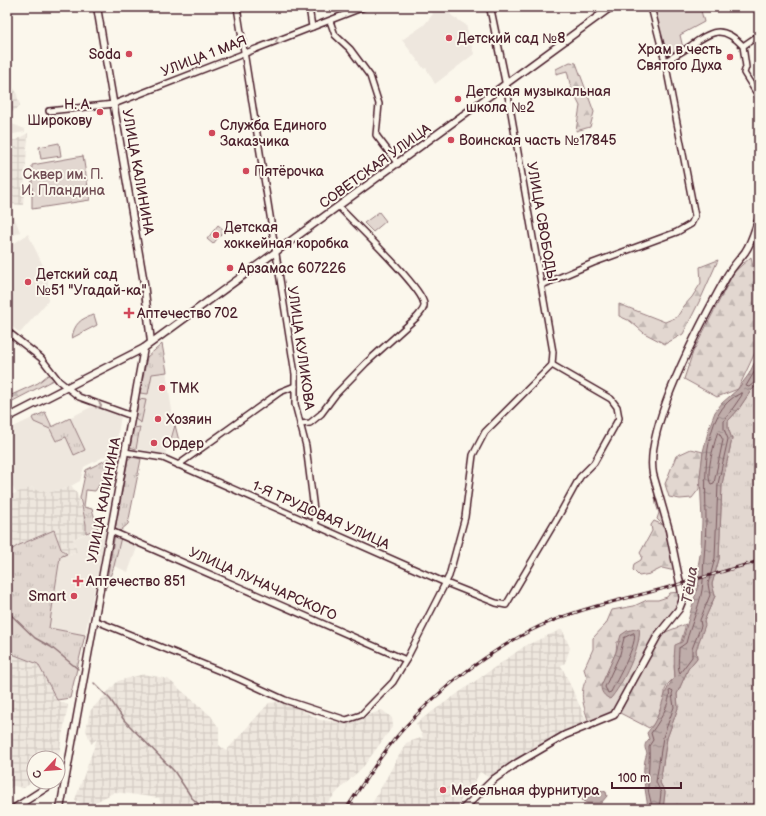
<svg xmlns="http://www.w3.org/2000/svg" width="766" height="816" viewBox="0 0 766 816" font-family="'Balsamiq Sans',sans-serif">
<defs>
<pattern id="industrial-grid" width="8" height="8" patternUnits="userSpaceOnUse"><rect width="8" height="8" fill="#eee7de"/><path d="M0 4h8M4 0v8" fill="none" stroke="#cec6bf"/></pattern>
<pattern id="grass-tufts" width="24" height="20" patternUnits="userSpaceOnUse"><rect width="24" height="20" fill="#e2d7d0"/><path d="M3 7l-1-3M5 7V3M7 7l1-3M15 17l-1-3M17 17v-4M19 17l1-3" fill="none" stroke="#c3b8b3"/></pattern>
<pattern id="forest-firs" width="22" height="20" patternUnits="userSpaceOnUse"><rect width="22" height="20" fill="#e2d7d0"/><path d="M5 1l3.5 6h-7zM16 11l3.5 6h-7z" fill="#c3b8b3"/></pattern>
<pattern id="water-ripples" width="26" height="14" patternUnits="userSpaceOnUse"><rect width="26" height="14" fill="#bfadaa"/><path d="M2 4q2-2 4 0t4 0M15 11q2-2 4 0t4 0" fill="none" stroke="#9d8c8b"/></pattern>
</defs>
<rect width="100%" height="100%" fill="#fbf7ec"/>
<filter id="ink" filterUnits="userSpaceOnUse"><feTurbulence type="fractalNoise" baseFrequency=".025" numOctaves="2"/><feDisplacementMap in="SourceGraphic" scale="8" xChannelSelector="R" yChannelSelector="G"/><feConvolveMatrix kernelMatrix="1 2 1 2 8 2 1 2 1" color-interpolation-filters="sRGB"/></filter>
<g filter="url(#ink)">
<g fill="#eee7de">
<polygon points="431,7 446,7 452,16 466,25 474,54 435,84 426,68 424,69 402,40 424,25 433,14 429,9"/>
<polygon points="7,122 25,129 25,132 7,135"/>
<polygon points="7,215 14,216 20,232 7,239"/>
<polygon points="28,234 48,276 48,301 20,333 7,323 7,248"/>
<polygon points="162,344 174,424 165,455 130,447 147,357"/>
<polygon points="93,406 121,416 115,451 84,467 80,481 67,488 47,493 34,491 33,487 19,493 15,492 7,475 7,430 45,412 52,427"/>
<polygon points="98,529 106,531 85,635 49,628 60,556 77,552 73,539"/>
<polygon points="115,534 138,545 128,572 110,564"/>
</g>
<g fill="url(#industrial-grid)">
<polygon points="7,80 16,91 20,106 12,112 7,101"/>
<polygon points="28,133 23,205 7,204 11,140 16,140"/>
<polygon points="71,485 77,494 86,524 86,533 73,539 77,552 67,554 61,549 54,530 17,546 7,553 7,496 33,487 34,490 41,488 47,493 67,488"/>
<polygon points="562,629 570,648 565,663 561,665 588,724 491,779 480,772 473,785 454,809 369,809 406,743 423,737 416,723 525,646"/>
<polygon points="7,652 38,664 57,700 68,705 58,758 34,758 34,781 24,788 13,786 7,790"/>
<polygon points="144,674 168,679 211,716 219,728 219,745 226,751 269,703 284,701 320,720 349,723 382,710 392,718 393,726 363,767 339,790 322,809 164,809 159,798 115,792 88,806 75,800 97,739 91,744 86,730 90,711 118,681"/>
</g>
<g fill="url(#grass-tufts)" stroke="#967b7e">
<polygon points="162,344 167,372 152,374 148,394 140,393 147,357"/>
<polygon points="759,383 759,809 663,809 665,792 660,783 667,738 678,708 677,694 688,669 697,658 696,650 704,621 715,596 712,584 719,559 722,484 732,439 728,428 728,421 738,410 750,392"/>
<polygon points="139,399 146,400 141,423 135,419"/>
<polygon points="45,412 52,427 70,418 85,450 74,455 66,437 56,441 50,429 34,422 32,418"/>
<polygon points="140,427 136,449 130,447 134,428"/>
<polygon points="112,457 116,459 115,463 95,491 86,490 84,507 92,509 98,529 86,533 86,524 80,498 86,470"/>
<polygon points="132,457 141,459 128,524 120,531 115,530 128,459"/>
<polygon points="54,530 61,549 67,554 60,557 49,628 85,635 70,698 57,700 38,664 7,652 7,553 17,546"/>
<polygon points="115,534 121,537 114,566 105,590"/>
</g>
<g fill="url(#forest-firs)" stroke="#967b7e" fill-rule="evenodd">
<polygon points="570,62 576,63 594,112 590,127 576,131 580,106 571,88 567,71 556,74 556,69"/>
<polygon points="751,257 759,297 759,344 738,389 717,397 684,379 693,352 734,272"/>
<polygon points="718,260 702,296 683,334 665,344 644,333 630,321 619,316 619,304 665,322 677,317 684,306 692,297 701,283 700,267"/>
<polygon points="48,375 55,379 7,404 7,397 38,383"/>
<polygon points="691,449 703,452 699,489 692,498 680,499 669,497 665,484 676,456"/>
<polygon points="652,476 675,571 662,568 650,574 639,576 633,570 634,564 641,560 642,556 640,553 652,531 651,525 654,521 663,525 657,519 659,513 656,504"/>
<path d="M679 592 680 594 678 606 614 712 589 723C584 707 578 693 587 678L584 669 593 649V638L606 624 612 610 634 606 647 600H658L667 597 670 593ZM639 639 620 682 601 686 616 652 617 642Z"/>
<polygon points="686,624 674,666 675,677 668,684 665,690 665,700 654,724 649,728 620,713 614,715 658,635"/>
</g>
<g fill="#e2d7d0" stroke="#967b7e">
<polygon points="651,7 700,7 704,22 680,35 683,48 661,56"/>
<polygon points="59,143 61,156 41,159 39,147"/>
<polygon points="83,156 90,200 32,209 32,165"/>
<polygon points="379,212 386,221 373,232 364,223"/>
<polygon points="218,225 224,230 213,244 207,239"/>
<path d="M94 315 97 325 72 338C74 324 81 318 94 315Z"/>
<polygon points="175,425 181,449 169,446"/>
</g>
<g fill="url(#water-ripples)" stroke="#907477">
<path d="M759 353V383L750 392 738 410 728 421V428L732 439 722 484 719 559 712 584 715 596 704 621 705 625 696 650 697 658 688 669 677 694 678 708 667 738 660 783 665 792 663 809H648C646 790 640 772 647 753 644 747 644 744 649 739L647 733C649 730 652 727 654 723 663 708 663 690 675 677 674 666 674 656 675 645L682 642 699 582 698 567 701 549 702 521 700 476 703 452 709 428 715 412 722 403 738 389 749 374Z"/>
<path d="M639 628C643 643 621 688 610 699 604 696 601 692 601 686L616 652 621 635 627 631Z"/>
<polygon points="594,788 606,792 607,796 601,803 587,803 583,801 581,796 585,791"/>
</g>
<g fill="none" stroke-linecap="round" stroke-linejoin="round">
<g stroke="#79585e" stroke-width="1">
<polyline points="759,364 746,386 749,387 755,382 759,381"/>
<path d="M741 393 742 395 724 421V429L728 439 718 484 715 558 708 584 710 595 700 620 701 626 692 649V657L680 673C677 668 679 655 679 648L686 643C691 623 702 602 703 581 703 561 706 541 706 521 706 484 699 411 741 393Z"/>
<path d="M719 433 723 440 714 483 711 484C705 476 714 445 717 434Z"/>
<path d="M634 633C639 642 616 681 611 692L608 693 605 687 620 654 624 638Z"/>
<path d="M652 809C652 802 648 794 648 787 648 773 650 759 649 746L653 740 651 733C658 724 672 701 669 691L672 690 673 691 672 694 674 707 663 737 656 782 661 793 659 809"/>
</g>
<g stroke="#907477" stroke-width="1.5">
<polyline points="7,611 35,638 51,647 78,669"/>
<polyline points="94,683 110,699 124,720 174,771 192,798 204,809"/>
</g>
<defs>
<g id="minor">
<polyline points="237,7 295,374 295,404 306,446 316,526"/>
<polyline points="309,7 312,27"/>
<polyline points="330,21 335,35 350,49 370,76 379,104 376,135 398,164"/>
<polyline points="743,46 759,35"/>
<path d="M665 61C673 57 681 52 689 47 711 31 722 24 743 46L746 67 744 73 759 97"/>
<polyline points="506,84 553,352 552,365"/>
<polyline points="49,111 114,104 364,7"/>
<polyline points="542,285 593,263 677,232 691,224 695,216 665,61 651,7"/>
<polyline points="7,331 41,358 59,381 79,397 132,416"/>
<path d="M300 424 310 423 321 414 336 394 366 363 417 317C420 313 425 309 424 304 422 287 354 223 339 207"/>
<polyline points="125,452 163,458 446,583 496,603 506,605 558,517 580,477 594,463 619,418 617,407 611,399 552,365"/>
<polyline points="178,465 280,392 295,386"/>
<polyline points="111,531 406,660"/>
<polyline points="94,620 237,678 285,700 346,720 361,715 393,682 406,660 449,576 465,517 473,455 485,432 552,365"/>
</g>
<g id="tertiary">
<polyline points="97,7 144,283 151,342"/>
<polyline points="490,7 506,84"/>
<polyline points="7,418 144,348 611,7"/>
<polyline points="13,809 55,782"/>
<polyline points="60,809 144,348"/>
<path d="M463 809 494 779 517 763 565 735 614 715 658 635 679 609 683 599 680 583 669 530 653 474C644 427 703 319 727 276 732 267 739 260 745 252 752 242 755 229 759 218"/>
</g>
</defs>
<use href="#minor" stroke="#4a1f2b" stroke-width="8"/>
<use href="#tertiary" stroke="#4a1f2b" stroke-width="9"/>
<use href="#minor" stroke="#fbf7ec" stroke-width="5"/>
<use href="#tertiary" stroke="#fbf7ec" stroke-width="6"/>
<defs>
<path id="rail" d="M346 809C365 781 383 751 406 726 441 688 483 656 528 632 564 613 604 604 643 594 682 584 720 572 759 561"/>
</defs>
<use href="#rail" stroke="#4a1f2b" stroke-width="3"/>
<use href="#rail" stroke="#fbf7ec" stroke-width="1.5" stroke-dasharray="4.5" stroke-linecap="butt"/>
</g>
<defs><path id="oneway-chevron" d="M-2-3.5L2.5 0L-2 3.5" fill="none" stroke-width="1.6" stroke-linecap="round" stroke-linejoin="round"/></defs>
<g stroke="#ab9695">
<use href="#oneway-chevron" transform="translate(278 41) rotate(159)"/>
<use href="#oneway-chevron" transform="translate(99 405) rotate(19)"/>
</g>
</g>
<g fill="#d1495b" stroke="#fbf7ec" stroke-width="1.5">
<circle cx="449" cy="38" r="4"/>
<circle cx="129" cy="54" r="4"/>
<circle cx="730" cy="57" r="4"/>
<circle cx="458" cy="99" r="4"/>
<circle cx="100" cy="112" r="4"/>
<circle cx="212" cy="133" r="4"/>
<circle cx="451" cy="140" r="4"/>
<circle cx="246" cy="171" r="4"/>
<circle cx="216" cy="235" r="4"/>
<circle cx="230" cy="268" r="4"/>
<circle cx="28" cy="282" r="4"/>
<path d="M127 307h4v4h4v4h-4v4h-4v-4h-4v-4h4z"/>
<circle cx="162" cy="388" r="4"/>
<circle cx="158" cy="419" r="4"/>
<circle cx="154" cy="443" r="4"/>
<path d="M76 575h4v4h4v4h-4v4h-4v-4h-4v-4h4z"/>
<circle cx="74" cy="596" r="4"/>
<circle cx="443" cy="790" r="4"/>
</g>
<g text-anchor="middle" dominant-baseline="central" stroke-width="4" stroke-linejoin="round" paint-order="stroke">
<g font-size="14" fill="#4a1f2b" stroke="#fbf7ec" text-anchor="start">
<text x="457" y="38">Детский сад №8</text>
<text x="722" y="49" text-anchor="end">Храм в честь<tspan x="722" dy="16">Святого Духа</tspan></text>
<text x="121" y="54" text-anchor="end">Soda</text>
<text x="466" y="91">Детская музыкальная<tspan x="466" dy="16">школа №2</tspan></text>
<text x="92" y="104" text-anchor="end">Н. А.<tspan x="92" dy="16">Широкову</tspan></text>
<text x="220" y="125">Служба Единого<tspan x="220" dy="16">Заказчика</tspan></text>
<text x="459" y="140">Воинская часть №17845</text>
<text x="254" y="171">Пятёрочка</text>
<text x="224" y="227">Детская<tspan x="224" dy="16">хоккейная коробка</tspan></text>
<text x="238" y="268">Арзамас 607226</text>
<text x="36" y="274">Детский сад<tspan x="36" dy="16">№51 "Угадай-ка"</tspan></text>
<text x="137" y="313">Аптечество 702</text>
<text x="170" y="388">ТМК</text>
<text x="166" y="419">Хозяин</text>
<text x="162" y="443">Ордер</text>
<text x="86" y="581">Аптечество 851</text>
<text x="66" y="596" text-anchor="end">Smart</text>
<text x="451" y="790">Мебельная фурнитура</text>
</g>
<g font-size="14" fill="#4a1f2b" stroke="#fbf7ec">
<text transform="translate(204 56) rotate(-21)">УЛИЦА 1 МАЯ</text>
<text transform="translate(375 166) rotate(-36)">СОВЕТСКАЯ УЛИЦА</text>
<text transform="translate(138 172) rotate(80)">УЛИЦА КАЛИНИНА</text>
<text transform="translate(542 222) rotate(80)">УЛИЦА СВОБОДЫ</text>
<text transform="translate(301 348) rotate(82)">УЛИЦА КУЛИКОВА</text>
<text transform="translate(104 500) rotate(-79)">УЛИЦА КАЛИНИНА</text>
<text transform="translate(321 515) rotate(24)">1-Я ТРУДОВАЯ УЛИЦА</text>
<text transform="translate(263 584) rotate(24)">УЛИЦА ЛУНАЧАРСКОГО</text>
</g>
<g font-size="14" fill="#704d54" stroke="#fbf7ec">
<text x="63" y="174">Сквер им. П.<tspan x="63" dy="16">И. Пландина</tspan></text>
</g>
<g font-size="15" font-style="italic" fill="#6d4a51" stroke="#fbf7ec">
<text transform="translate(690 585) rotate(-81)">Тёша</text>
</g>
</g>
<rect width="766" height="816" fill="none" stroke="#fbf7ec" stroke-width="24"/>
<rect x="12" y="12" width="742" height="792" fill="none" stroke="#4a1f2b" stroke-width="1.5" filter="url(#ink)"/>
<g transform="translate(46 770) rotate(244)"><circle r="19" fill="#fbf7ec" stroke="#b4a19f"/>
<path d="M0-3L7 15L0 10L-7 15Z" fill="#d1495b"/>
<text y="-6" font-size="11" font-weight="bold" text-anchor="middle" fill="#4a1f2b">С</text>
</g>
<path d="M612 782v6h69v-6" fill="none" stroke="#4a1f2b" stroke-width="2"/>
<text x="618" y="782" font-size="12" fill="#4a1f2b" stroke="#fbf7ec" stroke-width="3" paint-order="stroke">100 m</text>
</svg>
